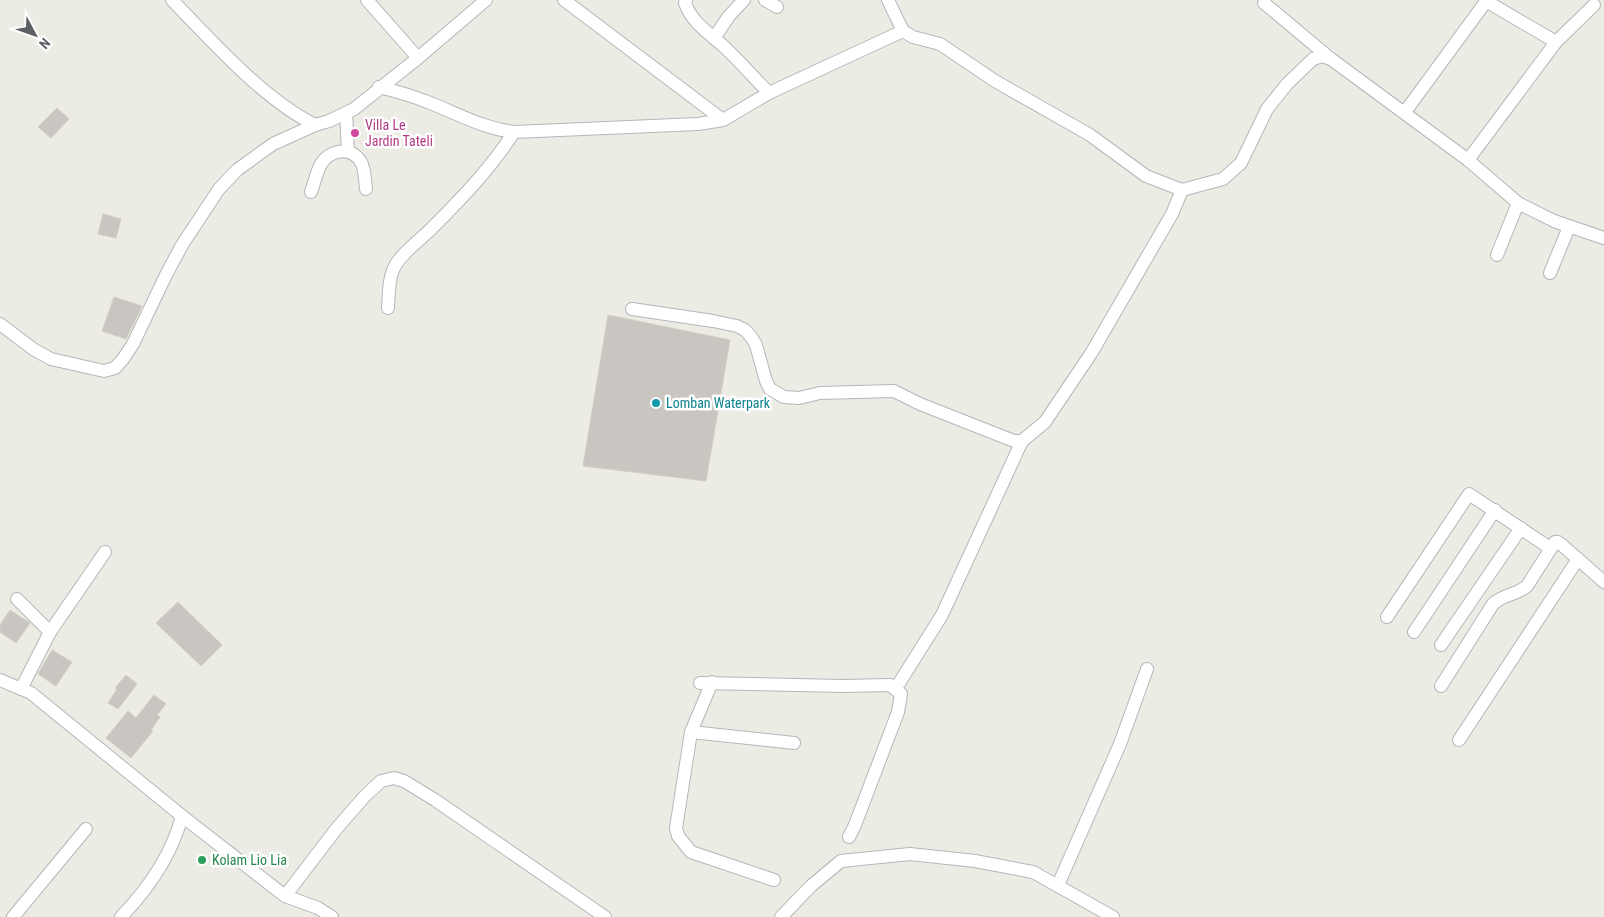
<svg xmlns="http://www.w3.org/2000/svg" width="1604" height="917" viewBox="0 0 1604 917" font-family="'Roboto Condensed',sans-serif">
<rect width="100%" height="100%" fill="#edece4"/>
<g fill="#c9c6c1" stroke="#d1cec3">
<polygon points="57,108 69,119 51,138 38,127"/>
<polygon points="103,214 121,219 116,238 98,234"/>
<polygon points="114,297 142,306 126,339 102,331"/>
<polygon points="608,315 730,340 706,481 583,466"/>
<polygon points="178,602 222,645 201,666 156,623"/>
<polygon points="10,610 30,623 16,643 0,632 0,625"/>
<polygon points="52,650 72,662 56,686 38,674"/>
<polygon points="126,675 137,684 118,709 108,703 117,689 115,688"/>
<polygon points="154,695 166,704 157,715 160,717 151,730 153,731 131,758 106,738 128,711 136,718"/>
</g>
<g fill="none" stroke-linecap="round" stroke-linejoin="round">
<defs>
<g id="minor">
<path d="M172 0C213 42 263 99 315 125"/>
<polyline points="367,0 418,58"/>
<polyline points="564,0 723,120"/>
<path d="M686 0 685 3C692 22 705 30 720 43 737 58 753 77 769 93"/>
<polyline points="765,0 777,7"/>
<polyline points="888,0 903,31"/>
<polyline points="1486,1 1556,42"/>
<polyline points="1264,3 1331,59"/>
<polyline points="720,43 714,38 729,16 744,0"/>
<path d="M379 87C395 91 410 95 425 101 455 112 481 128 514 132L698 124 723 120 769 93 903 31 913 37 940 44 995 81 1090 135 1146 176 1182 190 1223 179 1241 163 1267 109 1287 84 1313 59 1322 56 1331 59 1468 160 1518 203 1554 221 1604 238"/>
<polyline points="1405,112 1487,0"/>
<polyline points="346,113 348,151"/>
<polyline points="1468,160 1556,42 1594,5"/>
<path d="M311 192C314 184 316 174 320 166 328 150 351 145 361 162 365 169 365 180 366 189"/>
<polyline points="1497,255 1518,203"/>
<polyline points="1550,273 1569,227"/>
<path d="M388 308C389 296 388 282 393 270 399 255 420 240 432 228 461 199 492 167 514 132"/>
<polyline points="632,309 713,321 737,326 745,330 752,338 756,345 766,381 770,389 784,397 799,398 820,393 894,391 920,404 1014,441 1022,441 1045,422 1092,352 1158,238 1172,214 1182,190"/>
<polyline points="0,324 33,349 51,359 104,371 115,368 123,359 133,344 166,275 182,245 219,189 237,170 273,144 315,125 329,121 354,109 418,58 486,0"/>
<polyline points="17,599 50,632"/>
<polyline points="1387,617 1469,494 1550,548"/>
<polyline points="1414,632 1495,510"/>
<polyline points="1441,645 1521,528"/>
<path d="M0 680 31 693 182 816C172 854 148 889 121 917"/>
<polyline points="712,682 691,732 676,828 678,836 691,852 774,880"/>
<polyline points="700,683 842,686 890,685 901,694 898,712 855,825 849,837"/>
<path d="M1441 686 1493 604C1504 594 1517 595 1527 586L1555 542H1558L1562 545 1604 582"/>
<polyline points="896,688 942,615 1022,441"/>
<polyline points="21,689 50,632 105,552"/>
<polyline points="691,732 794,743"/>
<polyline points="1459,740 1578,559"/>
<polyline points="182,816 285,896 318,908 332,917"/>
<polyline points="1058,885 1120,744 1147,669"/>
<polyline points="285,896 337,828 365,796 381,781 394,778 404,781 435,800 605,917"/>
<polyline points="13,917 86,829"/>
<polyline points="781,917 811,886 841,861 910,854 975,861 1033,872 1113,917"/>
</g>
</defs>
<use href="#minor" stroke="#b5b6ba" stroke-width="14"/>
<use href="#minor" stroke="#fff" stroke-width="12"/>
</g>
<circle fill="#d1479c" stroke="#fff" stroke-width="2" cx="355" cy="133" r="5"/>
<circle fill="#0f9aa8" stroke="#fff" stroke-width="2" cx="656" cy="403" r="5"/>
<circle fill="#2e9e5b" stroke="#fff" stroke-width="2" cx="202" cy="860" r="5"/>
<g text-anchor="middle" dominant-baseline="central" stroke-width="5" stroke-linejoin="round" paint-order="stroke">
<g font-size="14" fill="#b23c85" stroke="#fff" text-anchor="start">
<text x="365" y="125">Villa Le<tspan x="365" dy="16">Jardin Tateli</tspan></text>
</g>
<g font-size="14" fill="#0d838f" stroke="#fff" text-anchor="start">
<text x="666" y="403">Lomban Waterpark</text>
</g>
<g font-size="14" fill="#27864d" stroke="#fff" text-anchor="start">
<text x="212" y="860">Kolam Lio Lia</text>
</g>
</g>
<g transform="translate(35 35) rotate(131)" stroke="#ffffff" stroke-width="4" paint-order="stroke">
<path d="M0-4L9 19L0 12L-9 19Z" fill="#5c5f63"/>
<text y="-8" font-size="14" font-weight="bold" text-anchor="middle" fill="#5c5f63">N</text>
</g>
</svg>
